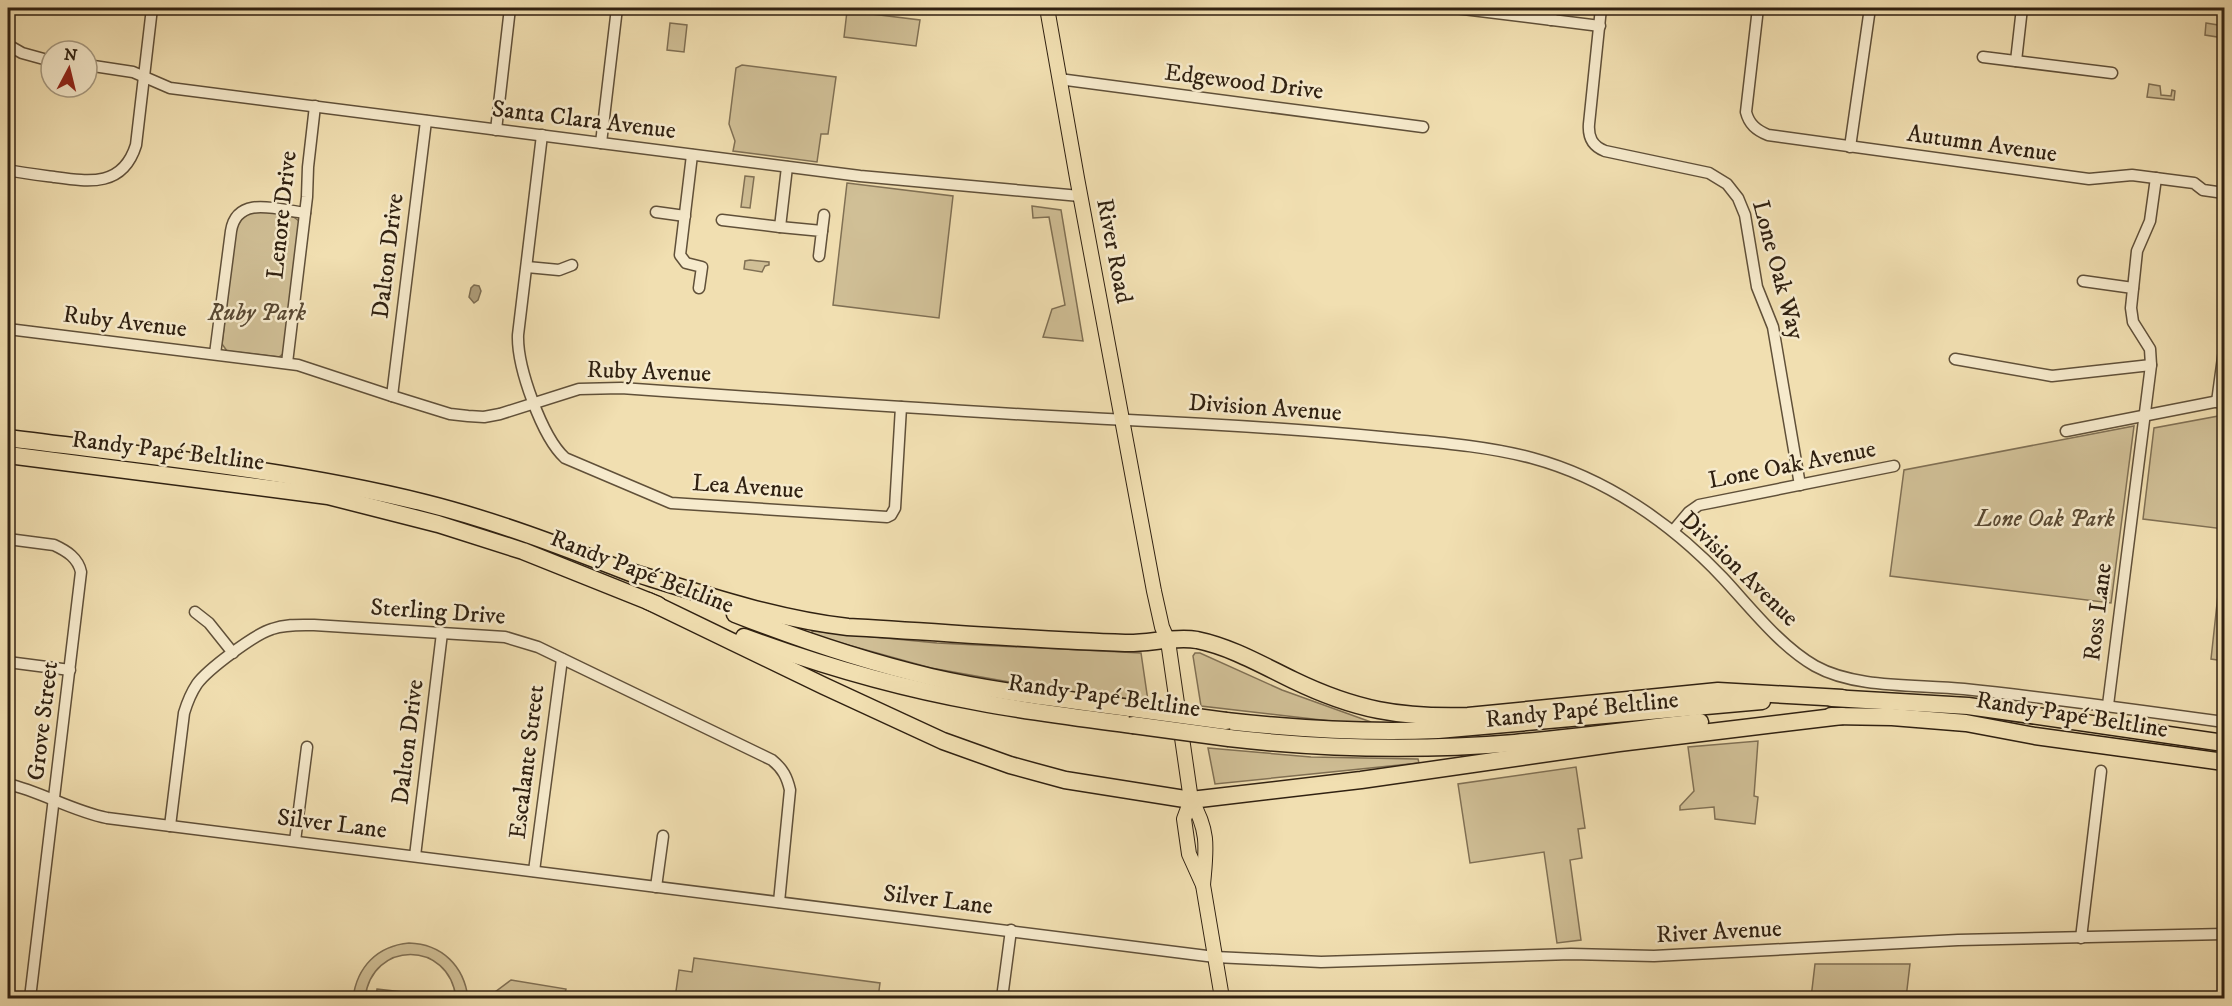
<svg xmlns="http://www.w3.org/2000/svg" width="2232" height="1006" viewBox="0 0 2232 1006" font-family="'IM FELL DW Pica',serif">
<rect width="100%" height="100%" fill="#f1dfb1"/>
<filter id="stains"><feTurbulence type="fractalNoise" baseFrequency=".00333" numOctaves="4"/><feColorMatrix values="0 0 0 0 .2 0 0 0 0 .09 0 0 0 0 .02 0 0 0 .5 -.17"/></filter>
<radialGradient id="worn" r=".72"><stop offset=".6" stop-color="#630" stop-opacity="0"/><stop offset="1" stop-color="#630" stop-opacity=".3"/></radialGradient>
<g fill="#d0bf96" stroke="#807054" stroke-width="1.5">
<polygon points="847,11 920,20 916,46 844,37"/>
<polygon points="670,23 687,25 684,52 667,50"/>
<polygon points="2206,23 2224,26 2224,38 2205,35"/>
<polygon points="742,65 836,77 828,134 821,134 817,162 733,151 735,141 729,124 736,68"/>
<polygon points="2149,84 2160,86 2161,95 2171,96 2172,90 2175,91 2174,100 2147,97"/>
<polygon points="745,176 754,177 750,208 741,207"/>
<polygon points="847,183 953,196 939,318 833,305"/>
<polygon points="1032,206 1061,210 1083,341 1043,337 1052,309 1065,305 1049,217 1033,218"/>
<path d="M256 211C269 213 293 211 300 223L284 353 279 357 227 351 222 344 236 228 244 215Z"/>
<polygon points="750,260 769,262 769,265 765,266 762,272 744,269 745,261"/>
<polygon points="2224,415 2224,529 2143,519 2154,428"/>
<polygon points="2134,426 2111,603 1890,576 1904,470"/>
<polygon points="2224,539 2224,661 2211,659"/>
<polygon points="812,631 937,643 1141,653 1148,701 1054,690 931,668 812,635"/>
<polygon points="1195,653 1200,653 1282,690 1371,722 1339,722 1201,706 1193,656"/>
<polygon points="1758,741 1754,796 1758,797 1755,824 1715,819 1714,807 1680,810 1680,806 1694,791 1688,747"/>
<polygon points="1208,748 1311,757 1418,759 1419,763 1215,784"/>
<polygon points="1576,767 1585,828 1578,829 1582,858 1570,860 1581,940 1557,943 1544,852 1470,863 1458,784"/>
<path d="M409 943C442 944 464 966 468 998H456C449 940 372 940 365 998H353C357 967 377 946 409 943Z"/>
<polygon points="694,958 880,983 878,998 675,998 679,970 692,972"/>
<polygon points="1815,964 1910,964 1906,998 1811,998"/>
<polygon points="511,980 566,989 564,998 487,998"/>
<polygon points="377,989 446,997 446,998 376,998"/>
</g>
<polygon fill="#af9e7b" stroke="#7c6c51" stroke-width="1.5" points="474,285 479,286 481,291 478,300 474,303 469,297 471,288"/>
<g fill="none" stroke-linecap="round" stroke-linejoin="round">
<defs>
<g id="minor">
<polyline points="1455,8 1600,26"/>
<path d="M1601 8 1589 124C1588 137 1592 146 1605 151L1709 173 1727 184 1738 198 1745 215 1757 287 1773 327 1800 485"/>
<path d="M1758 8 1746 112C1749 124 1756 130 1768 135L2089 179 2132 175 2194 183 2203 190 2224 193"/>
<polyline points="1551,20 1552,8"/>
<polyline points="8,45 22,53 51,61"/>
<polyline points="1983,57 2112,73"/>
<polyline points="2016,61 2022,8"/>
<polyline points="87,65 133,72 170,88 860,176 1080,196"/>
<polyline points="1059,79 1423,127"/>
<polyline points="496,130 510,8"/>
<path d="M542 135 518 335C517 367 542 437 565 458L671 503 887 517 891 515 895 508 901 407"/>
<polyline points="601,143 617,8"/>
<polyline points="1850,147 1870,8"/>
<polyline points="692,155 680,255 686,263 702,267 699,288"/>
<path d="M8 170C23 173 39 175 54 177 90 182 123 187 136 145L152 8"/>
<polyline points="656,212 685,216"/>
<polyline points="722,220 780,227 787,167"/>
<polyline points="780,227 822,231 819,256"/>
<polyline points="822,231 824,215"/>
<polyline points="527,267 559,270 572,265"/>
<polyline points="2083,281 2133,288"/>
<path d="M8 329 298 365 392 396 450 414 468 416 484 417 500 414 579 389 621 388C789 400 959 412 1128 420 1212 424 1297 429 1381 437 1431 442 1483 445 1532 458 1606 478 1671 523 1723 578 1750 607 1780 646 1815 666 1856 689 1918 684 1964 689 2051 698 2138 710 2224 722"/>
<path d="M215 354 231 231C237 194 279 210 305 213"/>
<polyline points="1955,359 2052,376 2151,365"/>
<polyline points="287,363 307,197 308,167 315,106"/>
<polyline points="392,396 426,121"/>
<polyline points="2217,402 2224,350"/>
<polyline points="2066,431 2224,400"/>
<polyline points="1673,531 1689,512 1699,505 1894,466"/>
<path d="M8 539 54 545C67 551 78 558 81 572L30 998"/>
<polyline points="195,612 209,623 233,653"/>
<polyline points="8,662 70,670"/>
<polyline points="2108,705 2151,365 2150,349 2133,322 2131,308 2137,251 2150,221 2156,178"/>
<path d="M8 784C42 792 72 811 107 818L1215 957 1321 962 1571 954 1654 956 1958 940 2224 934"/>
<path d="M170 826 184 713C187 703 191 693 197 684 208 669 255 634 272 629 286 624 301 625 314 625L505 637 538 647 772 760C783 769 787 777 790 790L779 902"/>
<polyline points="295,841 307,747"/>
<polyline points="415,856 442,633"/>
<polyline points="534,871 562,659"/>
<polyline points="656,887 663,836"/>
<polyline points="2081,938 2101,771"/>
<polyline points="1002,998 1011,930"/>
</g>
<g id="major">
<path d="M1047 8 1077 178 1154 591 1162 627 1168 641 1191 800C1210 832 1206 850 1203 885"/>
<polyline points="1191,800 1184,819 1189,854 1203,885 1222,998"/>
</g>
<g id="highway">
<path d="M8 438C147 456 288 469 425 503 497 521 566 548 636 575"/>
<polyline points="8,455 328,496 438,524 523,551 658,605"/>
<path d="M625 570C699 593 772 618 848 627 940 632 1033 640 1125 643 1148 644 1174 636 1197 640 1231 647 1262 665 1293 680 1355 710 1400 718 1468 716L1718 691 1842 698"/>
<polyline points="648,601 824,686 943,741 1010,765 1065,780 1191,800 1361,780 1619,743 1842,716"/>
<path d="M735 614C799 639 864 661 931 677 996 692 1064 699 1130 708"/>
<path d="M744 637C820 665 899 688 978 702 1029 712 1081 718 1133 725"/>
<polyline points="1832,698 1968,706 2224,743"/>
<polyline points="1831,716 1892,717 1966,723 2035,736 2224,762"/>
<path d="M1226 721C1297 729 1367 733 1438 730L1762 701"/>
<path d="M1229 738C1324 749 1419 751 1515 743 1577 737 1639 729 1700 722"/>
</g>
</defs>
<use href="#minor" stroke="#605039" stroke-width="13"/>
<use href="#major" stroke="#302111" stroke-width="16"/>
<use href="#highway" stroke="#302111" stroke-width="19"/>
<use href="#minor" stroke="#f6eacc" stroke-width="10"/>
<use href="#major" stroke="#f1dfb1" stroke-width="14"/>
<use href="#highway" stroke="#f1dfb1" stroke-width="16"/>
<defs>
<g id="highway-bridge">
<polyline points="1130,708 1226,721"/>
<polyline points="1133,725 1229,738"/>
</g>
</defs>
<use href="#highway-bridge" stroke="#302111" stroke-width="19" stroke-linecap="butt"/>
<use href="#highway-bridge" stroke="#f1dfb1" stroke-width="16"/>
</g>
<g text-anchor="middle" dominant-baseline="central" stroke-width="5" stroke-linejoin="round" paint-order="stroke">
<g font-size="24" fill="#302111" stroke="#f6eacc">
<text transform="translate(1244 82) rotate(7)">Edgewood Drive</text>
<text transform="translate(584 120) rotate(7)">Santa Clara Avenue</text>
<text transform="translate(1982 144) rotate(8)">Autumn Avenue</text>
<text transform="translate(282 215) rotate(-84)">Lenore Drive</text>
<text transform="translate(1114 251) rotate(79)">River Road</text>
<text transform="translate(388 256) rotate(-83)">Dalton Drive</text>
<text transform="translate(1778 270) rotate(75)">Lone Oak Way</text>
<text transform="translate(125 322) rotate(7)">Ruby Avenue</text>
<text transform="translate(649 372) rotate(2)">Ruby Avenue</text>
<text transform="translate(1265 408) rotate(4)">Division Avenue</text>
<text transform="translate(168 451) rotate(7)">Randy Papé Beltline</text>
<text transform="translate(1792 465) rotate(-11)">Lone Oak Avenue</text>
<text transform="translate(748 487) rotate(4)">Lea Avenue</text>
<text transform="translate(1739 569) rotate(44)">Division Avenue</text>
<text transform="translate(642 572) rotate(21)">Randy Papé Beltline</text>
<text transform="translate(438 612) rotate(4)">Sterling Drive</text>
<text transform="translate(2098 612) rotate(-83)">Ross Lane</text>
<text transform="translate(1104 696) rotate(8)">Randy Papé Beltline</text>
<text transform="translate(1582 710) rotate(-6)">Randy Papé Beltline</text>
<text transform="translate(2072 715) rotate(9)">Randy Papé Beltline</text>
<text transform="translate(43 721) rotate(-83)">Grove Street</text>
<text transform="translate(408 742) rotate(-83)">Dalton Drive</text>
<text transform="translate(527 762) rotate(-83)">Escalante Street</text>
<text transform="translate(332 824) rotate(7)">Silver Lane</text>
<text transform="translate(938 900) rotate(7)">Silver Lane</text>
<text transform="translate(1719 932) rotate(-3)">River Avenue</text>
</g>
<g font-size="24" font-style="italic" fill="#584832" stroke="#f6eacc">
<text x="257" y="313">Ruby Park</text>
<text x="2045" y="519">Lone Oak Park</text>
</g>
</g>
<rect width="2232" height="1006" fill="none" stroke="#f1dfb1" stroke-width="30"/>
<rect x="9" y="9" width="2214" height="988" fill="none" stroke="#302111" stroke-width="3"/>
<rect x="15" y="15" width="2202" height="976" fill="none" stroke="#302111" stroke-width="1.5"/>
<g transform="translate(69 69) rotate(7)"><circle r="28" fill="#f6eacc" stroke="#a79a81" stroke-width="1.5"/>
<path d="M0-4.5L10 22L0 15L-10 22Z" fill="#8f2418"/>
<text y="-9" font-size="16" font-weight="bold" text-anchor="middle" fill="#302111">N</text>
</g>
<rect width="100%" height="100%" filter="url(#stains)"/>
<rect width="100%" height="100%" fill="url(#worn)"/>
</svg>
